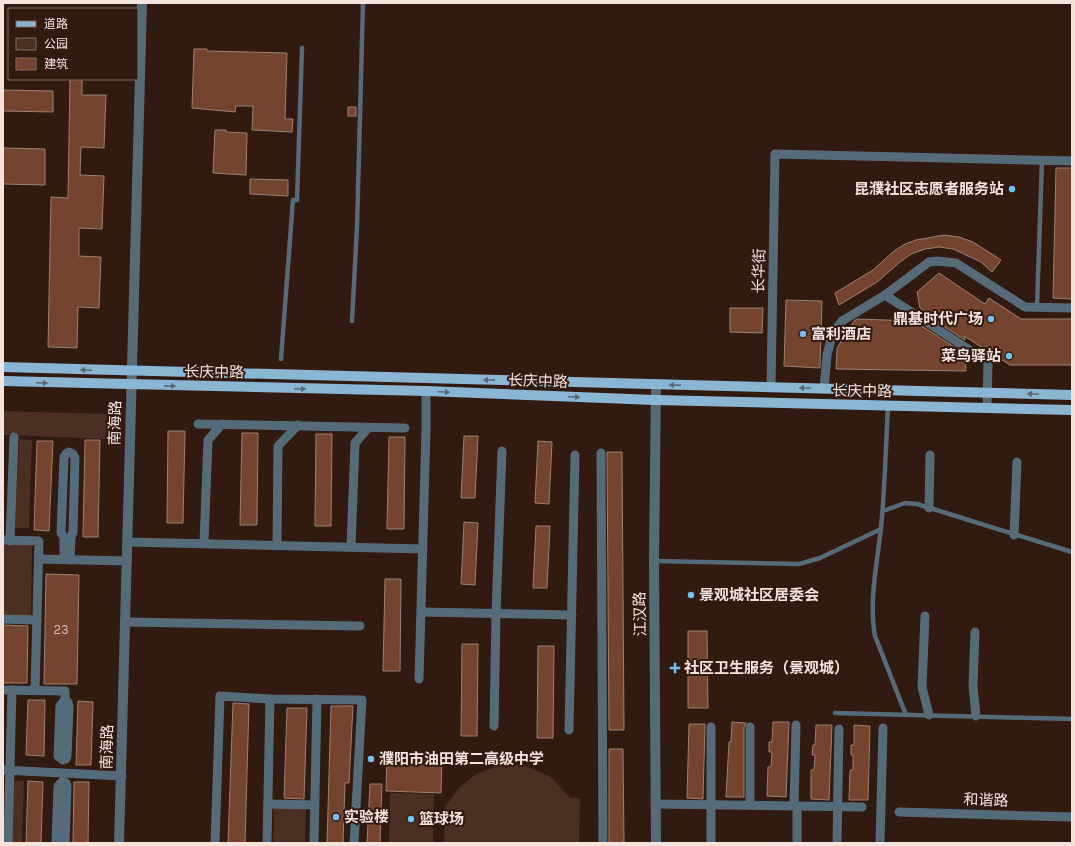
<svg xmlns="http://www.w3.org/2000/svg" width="1075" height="846" viewBox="0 0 1075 846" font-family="Karla,'Noto Sans SC',sans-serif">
<rect width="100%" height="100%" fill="#311a10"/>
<g fill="#4a2f22">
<polygon points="3,411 107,414 106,439 3,435"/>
<polygon points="19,439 32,440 29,528 15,528"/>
<polygon points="3,544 32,545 31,616 3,616"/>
<polygon points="500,765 524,765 551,777 570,798 580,798 579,843 444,843 445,806 460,787 476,774"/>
<polygon points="13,781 24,781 22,843 10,843"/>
<polygon points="390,793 434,794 433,843 389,843"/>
<polygon points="274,808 306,809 305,843 273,843"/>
</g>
<g fill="#74442e" stroke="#9d8073">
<polygon points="194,49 207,49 207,51 287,53 285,119 293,119 292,132 252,130 253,106 236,106 235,112 192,108"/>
<polygon points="70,79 82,79 82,95 106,95 104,148 81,147 80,175 104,176 102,229 79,228 79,256 101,257 99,308 78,307 77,348 48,347 51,197 68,198"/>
<polygon points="3,90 53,91 53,112 3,111"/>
<rect x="348" y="107" width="8" height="9"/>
<polygon points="215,130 226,130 226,132 247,133 246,175 213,173"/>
<polygon points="3,148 45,149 45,185 3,184"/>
<polygon points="1056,168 1072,168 1072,299 1053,298"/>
<polygon points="250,179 288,180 288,196 250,194"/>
<polygon points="944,235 959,237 973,242 1001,260 992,272 981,262 953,249 939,247 925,249 911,254 899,263 877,282 839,305 835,293 873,270 894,251 905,244 916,240"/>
<polygon points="939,273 985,304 989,298 1021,319 1072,319 1072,365 1010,365 964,336 965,340 937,322 942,322 920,308 917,292"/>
<polygon points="786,300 822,301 820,368 784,366"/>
<polygon points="730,308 763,308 762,333 730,332"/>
<polygon points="857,319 914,321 965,354 966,371 836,369 837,348 854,321"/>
<polygon points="168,431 185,431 183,523 167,523"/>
<polygon points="242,433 258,433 257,525 240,525"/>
<polygon points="316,434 332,434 331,526 315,526"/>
<polygon points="464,436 478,436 475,498 461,498"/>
<polygon points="389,437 405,437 404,529 387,529"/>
<polygon points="85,440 100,440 98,537 83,537"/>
<polygon points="37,441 53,441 49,531 34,530"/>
<polygon points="538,441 552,442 549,504 535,503"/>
<polygon points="607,452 622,452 624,730 609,730"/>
<polygon points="464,522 478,523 475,585 461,584"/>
<polygon points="536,526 550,526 547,588 533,588"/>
<polygon points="46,574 79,575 77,684 44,684"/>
<polygon points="385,579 401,579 400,671 383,671"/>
<polygon points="3,625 28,626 27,683 3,683"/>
<polygon points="688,631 707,631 708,708 688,708"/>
<polygon points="462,644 478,644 477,736 461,736"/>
<polygon points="538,646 554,646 553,738 537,738"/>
<polygon points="28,700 45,700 44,756 26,755"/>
<polygon points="78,701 93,702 91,765 76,765"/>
<polygon points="233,703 249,704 245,843 228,843"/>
<polygon points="331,706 353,706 349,783 345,783 343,843 327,843"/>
<polygon points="287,708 307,708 304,799 284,798"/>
<polygon points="732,722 746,723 744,727 744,797 726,797 729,742 731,742"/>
<polygon points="773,722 789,722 786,797 767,796 768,767 771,767 772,752 769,752 769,742 772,742"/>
<polygon points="689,724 705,724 703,799 687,798"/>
<polygon points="816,725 832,725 829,800 811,799 811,770 814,770 815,755 812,755 813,745 815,745"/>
<polygon points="854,725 870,726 868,800 849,800 850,770 853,770 853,755 851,755 851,745 854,745"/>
<polygon points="609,749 623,749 624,843 609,843"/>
<polygon points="387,757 442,758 441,793 386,791"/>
<polygon points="28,781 43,782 41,843 26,843"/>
<polygon points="74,782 89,782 88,843 73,843"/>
<polygon points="370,784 382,784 380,843 367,843"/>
</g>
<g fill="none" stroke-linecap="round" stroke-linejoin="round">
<g stroke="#566b79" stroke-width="4.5">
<polyline points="1037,307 1042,160"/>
<polyline points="352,321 357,227 363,3"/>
<polyline points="281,359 293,200 297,200 302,48"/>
<path d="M888 407C886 443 885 480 882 517 879 556 868 598 875 636L906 715"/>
<polyline points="883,511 905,503 917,504 1072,552"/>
<polyline points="654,561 799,564 820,558 881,529"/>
<polyline points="835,713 1072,719"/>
</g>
<g stroke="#566b79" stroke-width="9">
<polyline points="885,295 988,362 987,408"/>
<polyline points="771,387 775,154 1072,161"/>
<polyline points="824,389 827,355 833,332 842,321 885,295 929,262 937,261 956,263 1025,307 1072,308"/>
<polyline points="198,424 405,428"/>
<polyline points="601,453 603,843"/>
<polyline points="929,508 930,455"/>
<polyline points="1014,535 1017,462"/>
<polyline points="3,540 39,541 35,690"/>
<polyline points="10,541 14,437"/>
<polyline points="128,542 423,549"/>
<polyline points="204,543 208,440 222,424"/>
<polyline points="277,545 278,446 298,425"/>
<polyline points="351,546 355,443 368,428"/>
<polyline points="39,559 127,561"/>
<polyline points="64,559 64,537 61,533 64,457 66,454 69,452 73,454 75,458 73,532 71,537 70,560"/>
<polyline points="421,612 572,615"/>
<polyline points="925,616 922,687 929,715"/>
<polyline points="3,619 37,620"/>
<polyline points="125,622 360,626"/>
<polyline points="975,632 973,686 976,716"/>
<polyline points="419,679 426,430 426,391"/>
<polyline points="3,690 65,691 65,700"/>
<polygon points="65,700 68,702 69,706 67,756 66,759 63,760 58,756 60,706"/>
<polyline points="494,726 496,614 502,451"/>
<polyline points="569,730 575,455"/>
<polyline points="3,770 122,776"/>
<polyline points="268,804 315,805"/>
<polyline points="656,804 862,807"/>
<polyline points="750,805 750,727"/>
<polyline points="794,806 796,725"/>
<polyline points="899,812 1072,817"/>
<polyline points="8,843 12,690"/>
<polyline points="56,843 58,786 63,781 66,783 67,786 65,843"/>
<polyline points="215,843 220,696 270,699 362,700 354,843"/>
<polyline points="267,843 270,699"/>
<polyline points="314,843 317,699"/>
<polyline points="711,843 711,727"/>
<polyline points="797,843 797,806"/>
<polyline points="837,843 839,729"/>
<polyline points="880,843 883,728"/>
</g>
<g stroke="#566b79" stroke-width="10">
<polyline points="656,384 654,561 656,843"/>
<polyline points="119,843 142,3"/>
</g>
<g stroke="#8ab5d3" stroke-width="10">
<polyline points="3,367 1072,395"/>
<polyline points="3,381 426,391 655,400 1072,410"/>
</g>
</g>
<defs><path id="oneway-solid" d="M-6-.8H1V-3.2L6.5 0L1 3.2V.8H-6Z"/></defs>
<g fill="#5e6872">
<use href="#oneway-solid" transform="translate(86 370) rotate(-178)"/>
<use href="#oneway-solid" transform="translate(489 380) rotate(-179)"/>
<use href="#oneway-solid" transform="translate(42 383) rotate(2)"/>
<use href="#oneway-solid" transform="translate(675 385) rotate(-179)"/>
<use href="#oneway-solid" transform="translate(170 386) rotate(1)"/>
<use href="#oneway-solid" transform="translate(805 388) rotate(-178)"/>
<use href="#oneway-solid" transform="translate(300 389) rotate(1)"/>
<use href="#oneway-solid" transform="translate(444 392) rotate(2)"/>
<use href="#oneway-solid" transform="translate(1033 394) rotate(-178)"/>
<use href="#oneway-solid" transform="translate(574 397) rotate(2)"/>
</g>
<g fill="#72c1f5" stroke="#311a10" stroke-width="1.5">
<circle cx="1012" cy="189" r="4"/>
<circle cx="991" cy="319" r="4"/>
<circle cx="803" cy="334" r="4"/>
<circle cx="1009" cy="356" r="4"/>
<circle cx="691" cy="595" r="4"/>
<path d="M673 662h4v4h4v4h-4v4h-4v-4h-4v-4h4z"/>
<circle cx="371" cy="759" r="4"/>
<circle cx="336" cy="817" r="4"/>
<circle cx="411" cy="819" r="4"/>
</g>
<g text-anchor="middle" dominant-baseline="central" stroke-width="4" stroke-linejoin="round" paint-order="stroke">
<g font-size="13" fill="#d4bcb0">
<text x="61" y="629">23</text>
</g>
<g font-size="15" font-weight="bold" fill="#f4e4dc" stroke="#311a10" text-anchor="start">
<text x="1004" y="189" text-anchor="end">昆濮社区志愿者服务站</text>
<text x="983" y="319" text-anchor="end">鼎基时代广场</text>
<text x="811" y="334">富利酒店</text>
<text x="1001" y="356" text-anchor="end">菜鸟驿站</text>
<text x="699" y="595">景观城社区居委会</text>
<text x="684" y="668">社区卫生服务（景观城）</text>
<text x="379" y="759">濮阳市油田第二高级中学</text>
<text x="344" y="817">实验楼</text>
<text x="419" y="819">篮球场</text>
</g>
<g font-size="15" fill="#f4e4dc" stroke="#311a10">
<text transform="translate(759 271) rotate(-89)">长华街</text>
<text transform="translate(214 372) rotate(1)">长庆中路</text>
<text transform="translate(538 381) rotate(2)">长庆中路</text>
<text transform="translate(862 391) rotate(1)">长庆中路</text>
<text transform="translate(115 423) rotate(-89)">南海路</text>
<text transform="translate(640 614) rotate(-91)">江汉路</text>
<text transform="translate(107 747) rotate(-89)">南海路</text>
<text transform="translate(986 800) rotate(2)">和谐路</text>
</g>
</g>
<rect width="1075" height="846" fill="none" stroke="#f4e4dc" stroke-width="8"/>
<rect x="8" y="8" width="130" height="72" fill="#311a10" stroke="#7f6b62"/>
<rect x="16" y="21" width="20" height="6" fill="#8ab5d3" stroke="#7f6b62"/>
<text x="44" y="28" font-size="12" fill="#f4e4dc">道路</text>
<rect x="16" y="38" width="20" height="12" fill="#4a2f22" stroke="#7f6b62"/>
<text x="44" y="48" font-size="12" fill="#f4e4dc">公园</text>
<rect x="16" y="58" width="20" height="12" fill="#74442e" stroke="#7f6b62"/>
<text x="44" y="68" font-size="12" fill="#f4e4dc">建筑</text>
</svg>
